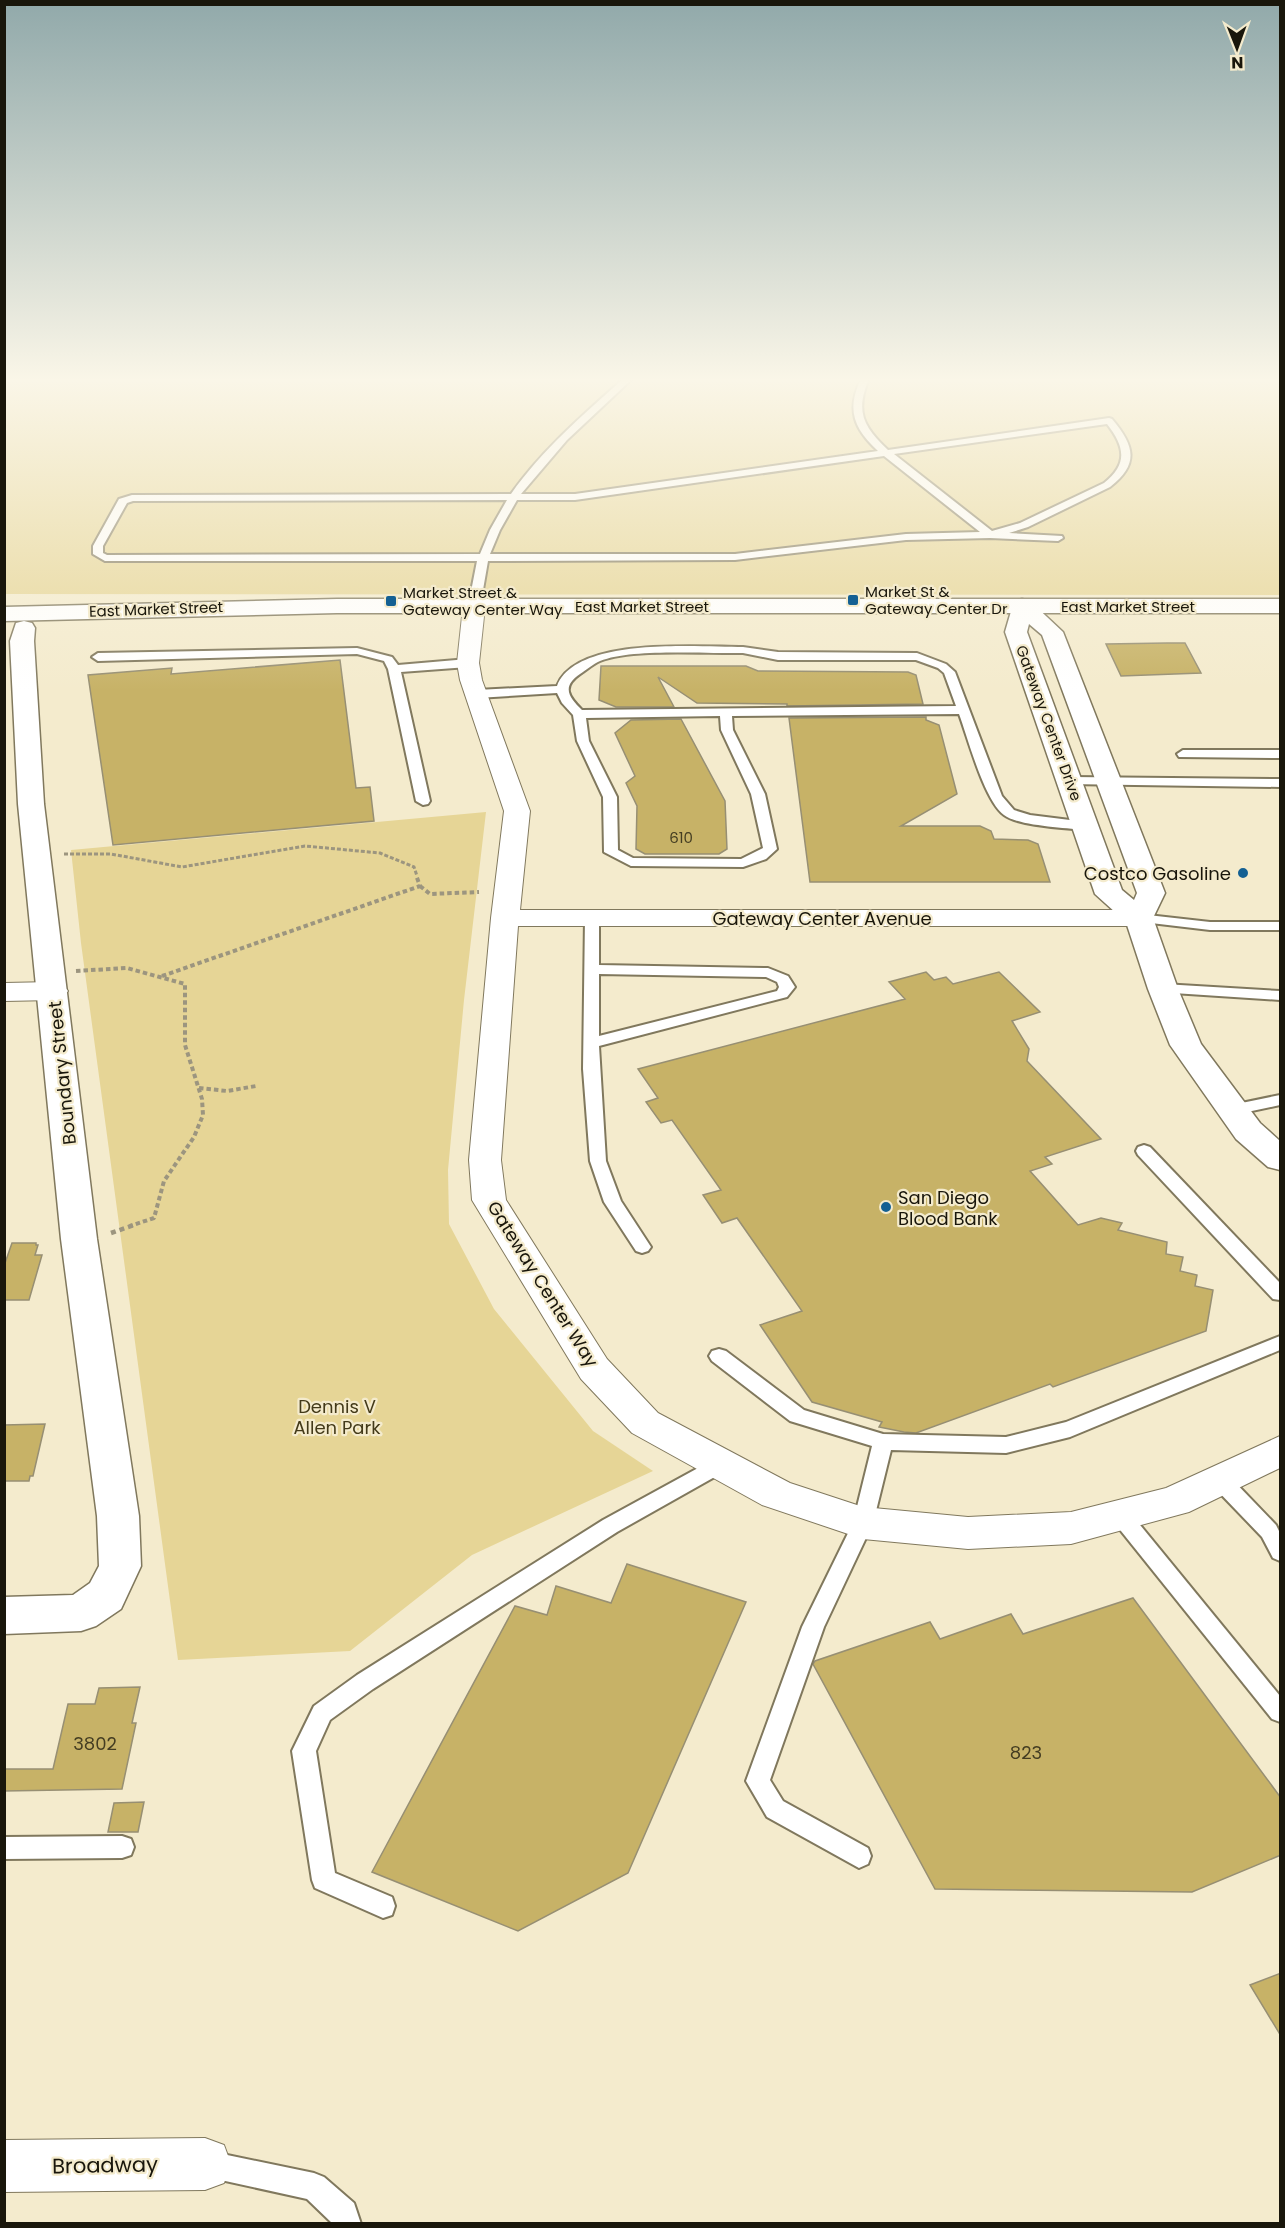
<svg xmlns="http://www.w3.org/2000/svg" width="1285" height="2228" viewBox="0 0 1285 2228" font-family="Poppins,sans-serif">
<rect width="100%" height="100%" fill="#f4ebcd"/>
<g fill="#e6d596">
<polygon points="5,379 1280,379 1280,595 5,594 4,432 7,430 5,424"/>
<polygon points="486,812 464,1000 448,1170 449,1224 494,1309 593,1431 653,1471 472,1555 350,1651 178,1660 81,943 71,850"/>
</g>
<g fill="#c7b267" stroke="#978f73" stroke-width="1.5">
<polygon points="1167,643 1185,643 1201,673 1121,676 1106,644"/>
<polygon points="340,660 356,788 370,787 374,821 113,845 88,675 172,668 171,674"/>
<polygon points="601,666 746,666 758,671 908,672 916,675 923,704 787,706 787,704 697,703 658,677 674,707 616,707 599,700"/>
<polygon points="926,717 926,720 939,725 957,794 901,826 980,826 991,831 994,839 1028,840 1038,844 1050,882 810,882 789,718"/>
<polygon points="681,719 725,801 727,849 719,854 645,854 636,849 637,806 626,783 635,776 615,733 631,720"/>
<polygon points="926,972 934,980 946,977 953,984 999,972 1040,1012 1012,1021 1029,1049 1027,1061 1101,1139 1045,1157 1052,1164 1030,1171 1078,1225 1101,1218 1122,1223 1118,1230 1167,1242 1166,1254 1183,1257 1180,1271 1197,1275 1195,1286 1213,1290 1206,1331 1053,1387 1050,1384 916,1433 904,1432 879,1427 882,1422 812,1402 760,1325 802,1311 737,1218 722,1223 703,1195 721,1190 672,1120 661,1123 646,1102 658,1098 638,1069 905,999 889,982"/>
<polygon points="12,1243 36,1243 36,1245 38,1245 35,1255 42,1255 29,1300 4,1300 4,1266"/>
<polygon points="45,1424 33,1476 30,1476 29,1481 4,1481 4,1425"/>
<polygon points="627,1564 746,1602 628,1873 518,1931 372,1872 515,1606 547,1615 556,1586 611,1603"/>
<polygon points="1133,1598 1281,1798 1281,1855 1192,1892 935,1889 813,1664 815,1661 930,1622 940,1639 1011,1614 1023,1634"/>
<polygon points="140,1687 132,1723 136,1723 122,1789 4,1791 4,1769 53,1769 68,1704 95,1704 99,1688"/>
<polygon points="144,1802 138,1832 108,1832 114,1803"/>
<polygon points="1281,1973 1281,2036 1250,1985"/>
</g>
<g fill="none" stroke-linecap="round" stroke-linejoin="round">
<defs>
<g id="service">
<path d="M623 379H632L567 440 521 494H575L878 451C854 429 846 410 861 379H869C855 411 863 427 888 450L1109 418 1112 419C1134 445 1140 464 1110 487L1028 527 1009 533 1062 536 1063 538 1058 541 990 538 906 540 735 560 488 561 480 607 474 610 468 607 477 561H105L93 554V546L119 499 132 495 511 494C542 450 583 415 623 379ZM1107 424C1125 447 1128 464 1104 483L1020 523 992 531 894 454ZM884 456 980 532 906 534 735 554H490L500 530 517 500H575ZM507 500 490 530 480 554 107 555 103 553V546L127 503 133 501Z"/>
<path d="M743 647 778 652 917 653 946 664 955 672 1002 796 1014 810 1030 815 1086 822 1093 826 1086 830C1067 828 1018 826 1004 815 984 800 968 738 959 714L732 716 733 730 765 794 777 849 766 859 743 867 631 866 604 852 603 797 577 741 573 715 562 703 557 693 477 698 471 694 477 690 557 686C576 636 699 647 743 647ZM743 653 778 660H916L938 668 944 673 956 706 582 710C569 697 561 687 580 674 586 670 593 664 600 661 632 648 706 654 743 653ZM720 716 721 730 751 794 763 848 741 859 633 858 618 850 617 797 589 741 586 718Z"/>
<polygon points="357,648 392,657 398,665 468,659 474,663 468,667 401,672 430,801 428,804 423,805 416,801 388,669 384,661 357,654 98,661 92,657 98,653"/>
<polygon points="1183,750 1280,750 1280,758 1179,757 1177,754"/>
<polygon points="1071,777 1280,779 1280,787 1066,784 1065,781 1066,778"/>
<path d="M592 914 599 918V965L768 968 788 976 795 987 787 997 599 1046 606 1161 621 1201 651 1247 648 1251 642 1253 636 1251 604 1202 590 1161 583 1069 585 918ZM599 974 766 977 777 982 779 987 777 991 599 1036Z"/>
<polygon points="1139,914 1210,922 1280,922 1280,930 1210,930 1134,921 1132,918 1134,915"/>
<polygon points="1163,984 1280,991 1280,1000 1158,992 1155,989"/>
<polygon points="1280,1095 1280,1105 1233,1115 1227,1114 1225,1110 1227,1106"/>
<polygon points="1144,1145 1150,1147 1280,1283 1280,1300 1273,1299 1138,1155 1136,1151 1138,1147"/>
<polygon points="1280,1336 1280,1350 1070,1437 1006,1453 891,1450 873,1523 824,1627 770,1780 783,1801 868,1848 871,1856 868,1864 859,1868 767,1817 746,1781 802,1627 853,1523 872,1446 790,1421 712,1361 709,1356 712,1351 719,1349 726,1351 804,1410 883,1434 1006,1437 1066,1422"/>
<polygon points="720,1456 727,1458 730,1464 727,1470 617,1532 373,1689 330,1720 316,1751 335,1873 392,1897 395,1906 392,1915 383,1918 315,1888 312,1880 292,1751 314,1706 357,1675 603,1520"/>
<polygon points="1220,1472 1227,1474 1276,1525 1280,1533 1280,1561 1273,1558 1262,1537 1213,1486 1210,1480 1213,1474"/>
<polygon points="1120,1507 1127,1509 1280,1696 1280,1722 1272,1719 1113,1521 1110,1515 1113,1509"/>
<polygon points="122,1836 131,1839 134,1847 131,1855 122,1858 4,1859 4,1837"/>
<polygon points="208,2151 314,2173 324,2177 354,2203 361,2224 333,2224 307,2199 198,2175 194,2165 198,2155"/>
</g>
<g id="minor">
<polygon points="474,601 482,602 485,607 479,663 482,680 530,811 520,910 1139,910 1149,912 1153,918 1149,924 1139,926 518,926 501,1160 506,1200 607,1359 658,1413 790,1483 863,1507 968,1517 1071,1512 1166,1488 1280,1436 1280,1468 1189,1512 1071,1544 968,1549 863,1539 762,1505 632,1433 581,1379 472,1200 469,1160 491,918 504,811 460,680 457,663 463,607 466,602"/>
<polygon points="53,982 63,985 68,991 63,997 53,1000 4,1001 4,983"/>
<polygon points="205,2138 224,2145 231,2164 224,2183 205,2190 4,2192 4,2140"/>
</g>
<g id="tertiary">
<path d="M1022 599 1030 601 1063 632 1165 893 1153 918 1178 989 1201 1044 1260 1123 1280 1141V1170L1268 1167 1236 1139 1170 1045 1148 989 1126 922 1095 894 1005 632 1014 601ZM1029 624 1042 635 1137 893 1134 900 1122 890 1027 632Z"/>
<polygon points="24,621 32,623 35,628 34,641 44,804 97,1239 139,1516 141,1566 121,1609 96,1626 81,1631 4,1634 4,1597 73,1595 90,1583 99,1566 97,1516 61,1239 18,804 10,641 16,623"/>
</g>
<polygon id="primary" points="337,599 1280,599 1280,613 337,613 4,621 4,607"/>
</defs>
<use href="#service" stroke="#80785d" stroke-width="4"/>
<use href="#minor" stroke="#80785d" stroke-width="2"/>
<use href="#tertiary" stroke="#80785d" stroke-width="3"/>
<use href="#primary" stroke="#80785d" stroke-width="3"/>
<polyline stroke="#9c957f" stroke-width="3" stroke-dasharray="4 2" stroke-linecap="butt" points="64,854 111,854 182,867 305,846 380,853 414,867 417,876"/>
<g stroke="#9c957f" stroke-width="4" stroke-dasharray="4.5 3" stroke-linecap="butt">
<polyline points="420,886 430,894 479,892"/>
<polyline points="76,971 127,968 185,984 185,1045 202,1099 203,1115 194,1137 164,1181 154,1218 130,1226"/>
<polyline points="162,976 420,886 416,875"/>
<polyline points="199,1088 227,1091 256,1086"/>
</g>
<polyline stroke="#9c957f" stroke-width="4.5" stroke-dasharray="5 4" stroke-linecap="butt" points="111,1233 134,1225"/>
<use href="#service" fill="#fff" fill-rule="evenodd"/>
<use href="#minor" fill="#fff" fill-rule="evenodd"/>
<use href="#tertiary" fill="#fff" fill-rule="evenodd"/>
<use href="#primary" fill="#fff" fill-rule="evenodd"/>
</g>
<linearGradient id="sky" x2="0" y2="1"><stop stop-color="#91a9aa"/><stop offset="0.55" stop-color="#faf6e8"/><stop offset="1" stop-color="#faf6e8" stop-opacity="0"/></linearGradient>
<rect width="1285" height="691" fill="url(#sky)"/>
<g fill="#146093" stroke="#f4ebcd" stroke-width="2">
<rect x="847" y="594" width="12" height="12" rx="3"/>
<rect x="385" y="595" width="12" height="12" rx="3"/>
<circle cx="1243" cy="873" r="6"/>
<circle cx="886" cy="1207" r="6"/>
</g>
<g text-anchor="middle" dominant-baseline="central" stroke-width="4.5" stroke-linejoin="round" paint-order="stroke">
<g font-size="15" fill="#19160b" stroke="#f4ebcd" text-anchor="start">
<text x="865" y="591">Market St &amp;<tspan x="865" dy="17">Gateway Center Dr</tspan></text>
<text x="403" y="592">Market Street &amp;<tspan x="403" dy="17">Gateway Center Way</tspan></text>
</g>
<g font-size="15" fill="#19160b" stroke="#f4ebcd">
<text x="642" y="606">East Market Street</text>
<text x="1128" y="606">East Market Street</text>
<text transform="translate(156 609) rotate(-2)">East Market Street</text>
<text transform="translate(1049 723) rotate(70)">Gateway Center Drive</text>
</g>
<g font-size="15" fill="#443d22">
<text x="681" y="837">610</text>
</g>
<g font-size="18" fill="#19160b" stroke="#f4ebcd" text-anchor="end">
<text x="1231" y="873">Costco Gasoline</text>
<text x="898" y="1197" text-anchor="start">San Diego<tspan x="898" dy="21">Blood Bank</tspan></text>
</g>
<g font-size="18" fill="#19160b" stroke="#f4ebcd">
<text x="822" y="918">Gateway Center Avenue</text>
<text transform="translate(62 1073) rotate(-96)">Boundary Street</text>
<text transform="translate(543 1284) rotate(58)">Gateway Center Way</text>
</g>
<g font-size="18" fill="#433a19" stroke="#f4ebcd">
<text x="337" y="1406">Dennis V<tspan x="337" dy="21">Allen Park</tspan></text>
</g>
<g font-size="18" fill="#443d22">
<text x="95" y="1743">3802</text>
<text x="1026" y="1752">823</text>
</g>
<g font-size="21" fill="#19160b" stroke="#f4ebcd">
<text transform="translate(105 2165) rotate(-1)">Broadway</text>
</g>
</g>
<rect width="1285" height="2228" fill="none" stroke="#19160b" stroke-width="12"/>
<g transform="translate(1237 48) rotate(179)" stroke="#f4ebcd" stroke-width="4.5" paint-order="stroke">
<path d="M0-4.5L10 22L0 15L-10 22Z" fill="#19160b"/>
<text y="-9" font-size="16" font-weight="bold" text-anchor="middle" fill="#19160b">N</text>
</g>
</svg>
